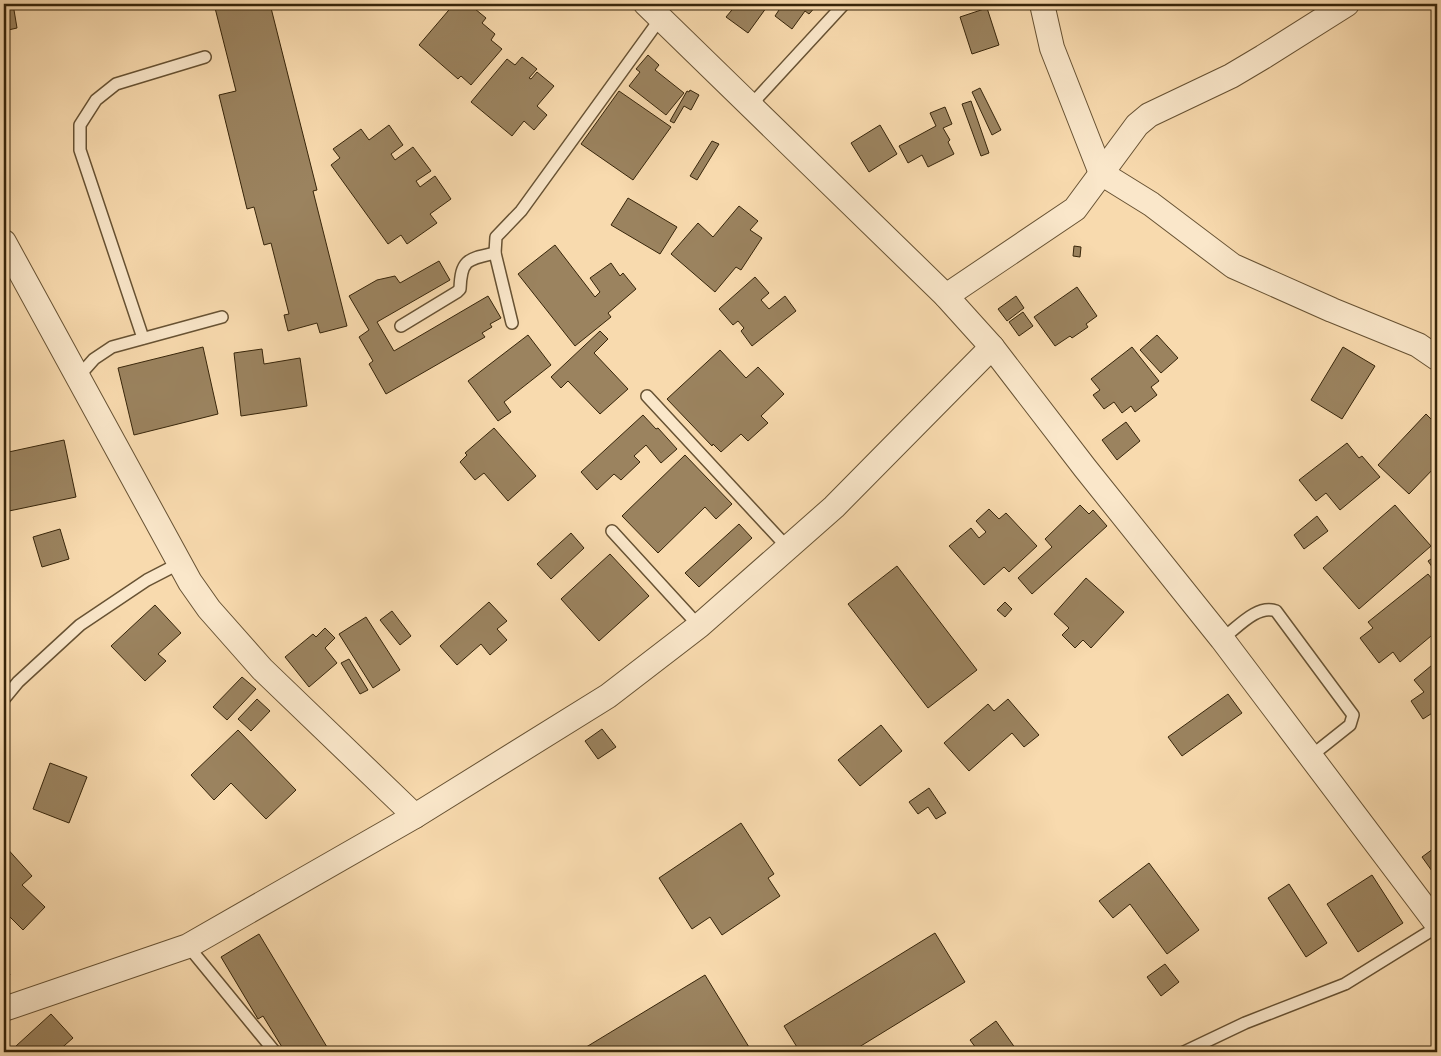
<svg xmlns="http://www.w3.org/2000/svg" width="1441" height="1056" viewBox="0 0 1441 1056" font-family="'IM FELL English',serif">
<rect width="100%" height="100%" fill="#f8daae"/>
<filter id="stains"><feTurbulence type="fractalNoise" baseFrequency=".004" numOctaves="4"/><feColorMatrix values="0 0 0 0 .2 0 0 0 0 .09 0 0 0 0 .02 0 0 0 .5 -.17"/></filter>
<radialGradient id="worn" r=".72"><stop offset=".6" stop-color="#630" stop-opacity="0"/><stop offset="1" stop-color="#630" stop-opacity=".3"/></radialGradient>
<g fill="#9b835f" stroke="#37250a">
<polygon points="4,4 13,4 17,28 4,31"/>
<polygon points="214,4 270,4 317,190 313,191 347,326 320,333 317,323 288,331 284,315 289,314 271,243 264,245 254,207 247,209 219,95 236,91"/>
<polygon points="454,4 469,4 486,18 482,23 495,34 491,40 502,49 471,85 461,76 458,79 419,45"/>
<polygon points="737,4 769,4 748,33 726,17"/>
<polygon points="783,4 818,4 809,14 805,11 792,29 775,16"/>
<polygon points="987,8 999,45 972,54 960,17"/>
<polygon points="648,55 659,65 655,70 684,93 666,115 629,86 640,72 636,69"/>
<polygon points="522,57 537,69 529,78 531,79 537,72 554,86 537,106 547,115 534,130 524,121 512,136 471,102 507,59 515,65"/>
<polygon points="980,88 1001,130 992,135 972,92"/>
<polygon points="690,90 699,95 691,110 684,106 674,123 670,121 687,91 689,92"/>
<polygon points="619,91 671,127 633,180 581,144"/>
<polygon points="971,101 989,153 981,156 962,104"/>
<polygon points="945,107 952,124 943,128 950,140 948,142 954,154 928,167 922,155 908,163 899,146 936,126 930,113"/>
<polygon points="389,125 403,145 391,154 395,160 413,147 431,171 416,181 420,187 435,176 451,199 430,214 437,223 407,244 401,235 388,244 331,165 340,158 333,149 361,129 369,140"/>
<polygon points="880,125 897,154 869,172 851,143"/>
<polygon points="712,141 719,144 697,180 690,176"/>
<polygon points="628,198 677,227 660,254 611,225"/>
<polygon points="739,206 758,221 750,230 762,238 741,270 736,267 715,292 671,254 698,223 713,237"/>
<polygon points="555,245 595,297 600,292 590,278 611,263 620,276 623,273 636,289 608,313 611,317 575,346 518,274"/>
<polygon points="1074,246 1081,247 1080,257 1073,256"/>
<polygon points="439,261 450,280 377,322 394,351 488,296 501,318 490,324 492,327 482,333 485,337 386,394 369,364 373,361 359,337 369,330 349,296 377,280 395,276 400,283"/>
<polygon points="755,277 769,293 761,300 769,309 785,296 796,311 752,346 741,331 744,328 738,321 733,325 719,309"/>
<polygon points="1077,287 1097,316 1086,324 1088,327 1072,338 1070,336 1055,346 1034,317"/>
<polygon points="1016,296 1024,308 1007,321 998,309"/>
<polygon points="1023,312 1033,326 1019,336 1009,322"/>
<polygon points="600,331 608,339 594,353 628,389 600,414 568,381 561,388 551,377"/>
<polygon points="528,335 551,365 504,402 511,412 498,421 468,381"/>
<polygon points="1157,335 1178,358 1161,373 1140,350"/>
<polygon points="203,347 218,414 134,435 118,368"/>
<polygon points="1132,347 1159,381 1151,387 1157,395 1135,412 1131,406 1122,413 1114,402 1104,409 1093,395 1100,390 1091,379"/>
<polygon points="1343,347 1375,366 1342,419 1311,400"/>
<polygon points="262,349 264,364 300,358 307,406 241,416 234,353"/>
<polygon points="720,350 746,378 758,367 784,394 761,416 768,423 748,441 741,434 721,452 713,444 712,446 667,399"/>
<polygon points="1426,414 1437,425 1437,465 1409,494 1378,465"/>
<polygon points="643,415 656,429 658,428 677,449 661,463 646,445 634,456 640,462 621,480 614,474 597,490 581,472"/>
<polygon points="1126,422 1140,441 1117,460 1102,440"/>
<polygon points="494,428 536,476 508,501 484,473 475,480 460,462 467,455 465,453"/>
<polygon points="64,440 76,497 9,511 4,484 4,453"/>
<polygon points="1347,443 1359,458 1362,456 1380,477 1340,510 1326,493 1316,501 1299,480"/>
<polygon points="685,455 732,504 716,519 705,507 658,553 622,516"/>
<polygon points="1080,505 1089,514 1093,510 1107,526 1032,594 1018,578 1052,547 1045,539"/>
<polygon points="1395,505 1431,546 1359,609 1323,568"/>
<polygon points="989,509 999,519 1006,513 1037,546 1009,572 1004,567 984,585 949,546 971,528 979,538 986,532 976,521"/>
<polygon points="1317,516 1328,531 1304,549 1294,535"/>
<polygon points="739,524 752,538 699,587 685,573"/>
<polygon points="60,529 69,559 42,567 33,537"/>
<polygon points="571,533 584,548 551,579 537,564"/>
<polygon points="610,554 649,596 599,641 561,599"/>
<polygon points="1437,555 1437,574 1428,561"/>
<polygon points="897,566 977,670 928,708 848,604"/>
<polygon points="1428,574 1437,585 1437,631 1400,662 1393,652 1379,663 1360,638 1373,628 1368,622"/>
<polygon points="1086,578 1124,612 1091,648 1083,640 1075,648 1062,635 1069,628 1054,614"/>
<polygon points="489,602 507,621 497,629 507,640 490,655 481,644 457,665 440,646"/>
<polygon points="1005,602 1012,609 1005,617 997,610"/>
<polygon points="155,605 181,633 158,654 166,661 145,681 111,646"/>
<polygon points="392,611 411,636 400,645 380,620"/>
<polygon points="366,617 400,670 373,688 339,634"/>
<polygon points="325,628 335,638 325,648 337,663 309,687 285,657 313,634 316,637"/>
<polygon points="349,659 368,690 360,694 341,663"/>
<polygon points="1437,661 1437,710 1423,719 1411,701 1424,692 1414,680"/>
<polygon points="242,677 256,689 227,720 213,707"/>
<polygon points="1228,694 1242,713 1182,756 1168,737"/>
<polygon points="257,699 270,711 251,731 238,719"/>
<polygon points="1008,699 1039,735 1024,747 1012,733 969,771 944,743 988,704 994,711"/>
<polygon points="881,725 902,751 860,786 838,760"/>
<polygon points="602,729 616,747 598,759 585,741"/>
<polygon points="238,730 296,790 266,819 231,783 214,800 191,775"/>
<polygon points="50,763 87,777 69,823 33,809"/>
<polygon points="929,788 946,813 936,819 928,807 918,814 909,802"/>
<polygon points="741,823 774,874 768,878 780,896 722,935 710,917 692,929 659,878"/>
<polygon points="4,845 32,876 22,885 45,907 23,930 4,911"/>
<polygon points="1437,846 1437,878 1422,857"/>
<polygon points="1149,863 1199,930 1167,954 1130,904 1113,918 1099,901"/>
<polygon points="1372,875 1403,923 1358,952 1327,904"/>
<polygon points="1289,884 1327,943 1306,957 1268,898"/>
<polygon points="935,933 965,982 851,1052 800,1052 784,1026"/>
<polygon points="259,934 330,1052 285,1052 263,1016 258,1019 221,957"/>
<polygon points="4,963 10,975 4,979"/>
<polygon points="1165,964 1179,982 1161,996 1147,977"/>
<polygon points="705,975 752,1052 578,1052"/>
<polygon points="51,1014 73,1038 57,1052 22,1052 16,1046"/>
<polygon points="996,1021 1018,1052 979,1052 970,1040"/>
<polygon points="4,1043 13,1052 4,1052"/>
</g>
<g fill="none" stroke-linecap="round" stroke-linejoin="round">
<defs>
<g id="lane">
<polyline points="750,106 844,4"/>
<polyline points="512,323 495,253 496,237 521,211 660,19"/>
<path d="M401 326 457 292 460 289C461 259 468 259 495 253"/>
<polyline points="143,338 80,150 80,125 96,100 116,84 205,57"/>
<polyline points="78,377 94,359 112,347 222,317"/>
<polyline points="647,396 788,548"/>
<polyline points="612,531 699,626"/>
<path d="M1222 639C1237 628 1257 604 1276 611L1353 715 1350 725 1311 756"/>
<polyline points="4,699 18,682 80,625 147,580 180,563"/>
<polyline points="188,946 275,1052"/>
<polyline points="1184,1052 1245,1023 1345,984 1437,927"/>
</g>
<g id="street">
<polyline points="646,4 946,296 992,347 1085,468 1222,639 1437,924"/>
<polyline points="1042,4 1052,48 1101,173 1151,204 1233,266 1332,310 1418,345 1437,358"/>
<polyline points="4,242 190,582 209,609 262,669 415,816"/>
<polyline points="946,296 1075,209 1137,125 1149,115 1231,76 1263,57 1347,4"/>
<polyline points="4,1009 188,946 415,816 608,696 699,626 834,507 992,347"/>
</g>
</defs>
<use href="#lane" stroke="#675233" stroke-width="14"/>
<use href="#street" stroke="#675233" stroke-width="26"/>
<use href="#lane" stroke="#fae7ca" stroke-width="11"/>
<use href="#street" stroke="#fae7ca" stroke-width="24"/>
</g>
<rect width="1441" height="1056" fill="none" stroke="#f8daae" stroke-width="20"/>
<rect x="5" y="5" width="1431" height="1046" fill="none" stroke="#37250a" stroke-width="2.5"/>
<rect x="10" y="10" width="1421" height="1036" fill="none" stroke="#37250a"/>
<rect width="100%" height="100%" filter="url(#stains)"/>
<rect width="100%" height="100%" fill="url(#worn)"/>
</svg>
